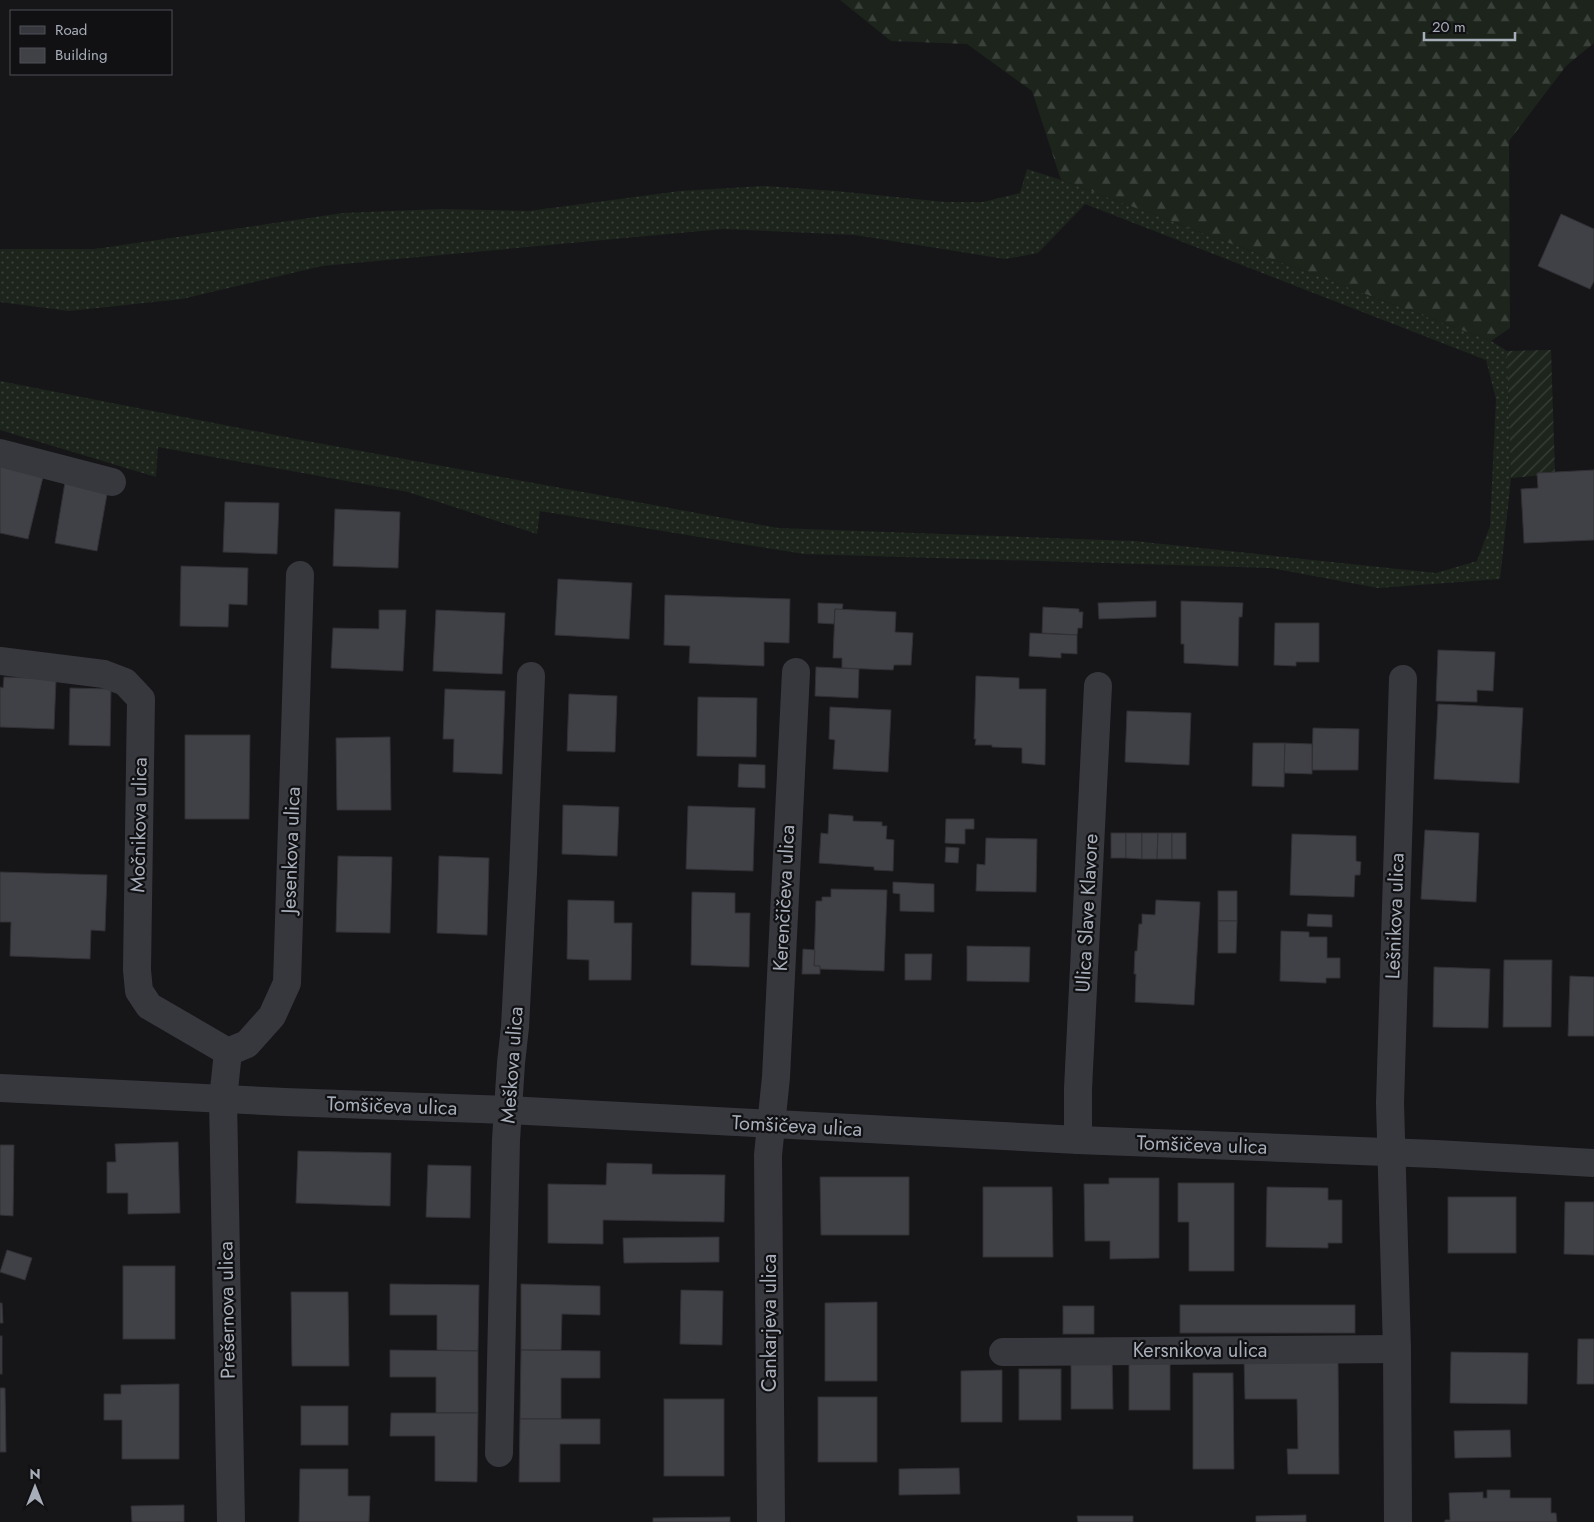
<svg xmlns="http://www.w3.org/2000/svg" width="1594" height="1522" viewBox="0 0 1594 1522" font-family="Jost,sans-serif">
<defs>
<pattern id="grass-dots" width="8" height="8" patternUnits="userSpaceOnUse" patternTransform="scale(1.25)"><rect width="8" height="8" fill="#1c241c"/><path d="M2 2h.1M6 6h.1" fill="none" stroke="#3a413b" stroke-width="1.8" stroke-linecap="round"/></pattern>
<pattern id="forest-firs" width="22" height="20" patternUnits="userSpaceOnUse" patternTransform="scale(1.25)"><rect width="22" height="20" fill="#1c241c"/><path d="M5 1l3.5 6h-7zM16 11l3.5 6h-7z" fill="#3a413b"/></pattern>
<pattern id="garden-furrows" width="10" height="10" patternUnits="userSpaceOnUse" patternTransform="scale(1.25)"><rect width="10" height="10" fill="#1c241c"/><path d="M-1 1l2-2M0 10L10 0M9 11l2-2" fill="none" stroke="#3a413b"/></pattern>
</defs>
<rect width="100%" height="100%" fill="#161619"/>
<polygon fill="url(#grass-dots)" points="1027,169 1061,180 1491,341 1507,351 1511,478 1500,579 1378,588 1271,568 804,554 540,511 537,534 408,492 158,447 156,477 0,430 0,381 296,439 778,528 1134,541 1436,573 1477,561 1490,526 1496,399 1486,360 1085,204 1038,253 1005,259 855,235 723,229 322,266 182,299 69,311 0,302 0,249 95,249 343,213 442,209 529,211 680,191 765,186 836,191 945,202 983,202 1020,193"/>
<polygon fill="url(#forest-firs)" points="840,0 1594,0 1594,43 1566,66 1509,141 1510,328 1491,341 1061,180 1032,91 967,44 891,41"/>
<polygon fill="url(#garden-furrows)" points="1551,350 1555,474 1511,478 1507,351"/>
<g fill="#404146" stroke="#303035">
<polygon points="1561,214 1594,229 1594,281 1590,289 1538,266"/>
<polygon points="0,458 45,469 28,539 0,533"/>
<polygon points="1594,470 1594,540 1524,543 1521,489 1538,488 1537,473"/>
<polygon points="66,476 109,483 97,551 55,543"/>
<polygon points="225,502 279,503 277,554 223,552"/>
<polygon points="335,509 400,512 398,568 333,566"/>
<polygon points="181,566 248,568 247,605 229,604 228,627 180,626"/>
<polygon points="558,579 632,583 629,639 555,635"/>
<polygon points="665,595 790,599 789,643 764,642 764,666 689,663 690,646 664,645"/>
<polygon points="1156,601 1156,617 1099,619 1098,603"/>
<polygon points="1181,601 1243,603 1242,617 1239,617 1238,666 1184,663 1184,644 1181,644"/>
<polygon points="818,603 843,604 842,610 835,609 834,624 818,623"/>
<polygon points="1043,607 1079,609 1079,612 1083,612 1082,628 1078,628 1077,635 1042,633"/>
<polygon points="835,609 896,612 895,632 913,633 911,665 894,665 893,670 842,668 842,658 833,658"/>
<polygon points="379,610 406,610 403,671 331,668 333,628 379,629"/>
<polygon points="436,610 505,613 502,674 433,671"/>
<polygon points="1275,623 1319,623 1319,662 1296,662 1296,666 1274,665"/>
<polygon points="1030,633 1077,635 1077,654 1061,653 1061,658 1029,656"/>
<polygon points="1438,650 1495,652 1493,691 1477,690 1477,702 1436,701"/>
<polygon points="816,667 859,669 858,698 815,696"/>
<polygon points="976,676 1019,678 1019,689 1046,689 1045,765 1022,763 1022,748 992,747 992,745 975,745 976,739 974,739"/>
<polygon points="4,677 56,679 54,729 0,727 0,687 3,688"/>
<polygon points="70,688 111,689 110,746 69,745"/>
<polygon points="445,689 505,691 502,774 453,772 454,739 443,739"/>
<polygon points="569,694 617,696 615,752 567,751"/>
<polygon points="698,697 757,698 756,757 697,756"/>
<polygon points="1438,704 1523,708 1519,783 1434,779"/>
<polygon points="830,707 891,710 888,772 833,769 835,740 829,739"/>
<polygon points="1127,711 1191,713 1189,765 1125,762"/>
<polygon points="1313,728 1359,729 1358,770 1312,770"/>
<polygon points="185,735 250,735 249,819 185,819"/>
<polygon points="390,737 391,810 337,810 336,738"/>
<polygon points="1253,743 1285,743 1284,787 1252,786"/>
<polygon points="1285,743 1312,744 1312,774 1284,773"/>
<polygon points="739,764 765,765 765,788 738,787"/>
<polygon points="563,805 619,807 617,856 562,854"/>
<polygon points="688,806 755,808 753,871 686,869"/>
<polygon points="829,814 853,816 853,821 882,822 882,826 887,826 886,839 894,840 893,871 874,870 874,867 819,863 821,833 828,834"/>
<polygon points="946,819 974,819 974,829 965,829 965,844 945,843"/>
<polygon points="1425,830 1479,833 1476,902 1421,899"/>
<rect x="1111" y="833" width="15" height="25"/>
<polygon points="1126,833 1142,833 1142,859 1126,858"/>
<polygon points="1142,833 1158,833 1157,859 1142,859"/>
<polygon points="1158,833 1172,833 1172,859 1157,859"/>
<rect x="1172" y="833" width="14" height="26"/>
<polygon points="1292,834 1356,836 1356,861 1361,862 1360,875 1355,875 1354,897 1290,895"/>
<polygon points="986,838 1037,839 1036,892 976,891 977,864 985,865"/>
<polygon points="946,847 959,848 958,863 945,862"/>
<polygon points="338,856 392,857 390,933 336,932"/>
<polygon points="439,856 489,858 487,935 437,933"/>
<polygon points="0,872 107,875 105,931 91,930 90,959 10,956 11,922 0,922"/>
<polygon points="893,882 934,884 934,912 900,911 900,894 893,893"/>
<polygon points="831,889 887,890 884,971 820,969 820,966 814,966 816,901 822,901 822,897 831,897"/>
<rect x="1218" y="891" width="19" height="30"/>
<polygon points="692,892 735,893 735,913 750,913 749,967 691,965"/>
<polygon points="568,900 614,901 614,923 632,923 631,980 589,980 589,960 567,959"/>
<polygon points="1156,900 1200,902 1194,1005 1135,1002 1136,974 1134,974 1135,951 1137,951 1139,924 1142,924 1142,914 1155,915"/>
<polygon points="1308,914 1332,915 1332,927 1307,926"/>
<polygon points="1218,921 1237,921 1236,953 1218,953"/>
<polygon points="1281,931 1309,932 1309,937 1327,937 1327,958 1340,958 1340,978 1326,978 1326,983 1280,981"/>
<polygon points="967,946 1030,947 1029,982 967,981"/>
<polygon points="803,949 815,950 814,966 820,966 820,974 802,974"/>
<polygon points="905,954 932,954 931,980 905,980"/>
<polygon points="1504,960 1552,960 1551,1027 1503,1027"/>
<polygon points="1434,967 1490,969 1488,1028 1433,1027"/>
<polygon points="1570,976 1594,977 1594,1036 1568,1036"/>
<polygon points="178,1142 180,1213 128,1214 128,1193 107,1193 107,1162 116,1162 115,1144"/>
<polygon points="0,1145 14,1145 13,1216 0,1215"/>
<polygon points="298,1151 391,1153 390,1206 296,1203"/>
<polygon points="607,1163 652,1164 652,1174 725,1175 724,1222 603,1220 603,1244 548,1243 548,1184 606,1185"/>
<polygon points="428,1165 471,1166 470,1218 426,1217"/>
<polygon points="820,1177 909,1177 909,1235 821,1235"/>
<polygon points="1109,1178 1159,1178 1159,1258 1110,1259 1110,1241 1085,1241 1084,1184 1109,1184"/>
<polygon points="1178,1183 1234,1183 1234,1271 1189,1271 1189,1222 1178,1222"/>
<polygon points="983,1187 1052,1187 1053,1257 983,1257"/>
<polygon points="1267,1187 1328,1188 1328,1200 1342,1200 1342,1243 1328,1243 1328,1248 1266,1247"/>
<rect x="1448" y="1197" width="68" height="56"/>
<polygon points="1565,1202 1594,1202 1594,1255 1564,1254"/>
<polygon points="719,1237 719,1262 624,1263 623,1238"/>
<polygon points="7,1250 32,1258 25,1280 0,1272"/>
<rect x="123" y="1266" width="52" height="73"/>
<polygon points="390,1284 479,1285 478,1351 437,1350 437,1315 390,1315"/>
<polygon points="521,1284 600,1286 600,1315 562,1314 561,1350 521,1350"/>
<polygon points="681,1290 723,1291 722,1345 680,1344"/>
<polygon points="291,1292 348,1292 349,1366 292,1366"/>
<polygon points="877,1302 877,1381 825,1381 825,1303"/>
<polygon points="0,1303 2,1303 3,1323 0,1323"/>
<rect x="1180" y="1305" width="175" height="28"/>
<rect x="1063" y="1306" width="31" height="28"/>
<rect x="0" y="1336" width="2" height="38"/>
<polygon points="1578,1339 1594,1339 1594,1384 1577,1384"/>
<polygon points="390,1350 478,1351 478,1413 436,1413 436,1377 390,1377"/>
<polygon points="521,1350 600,1351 600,1378 561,1378 561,1419 520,1419"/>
<polygon points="1451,1352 1528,1353 1527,1404 1450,1403"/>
<polygon points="1071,1358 1112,1358 1113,1409 1071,1409"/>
<rect x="1129" y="1359" width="41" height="51"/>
<polygon points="1244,1359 1338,1359 1339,1474 1288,1474 1287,1449 1298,1449 1297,1399 1245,1399"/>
<rect x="1019" y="1369" width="42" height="51"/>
<polygon points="1002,1370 1002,1422 961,1422 961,1371"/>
<polygon points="1193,1373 1233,1373 1234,1469 1193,1469"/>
<polygon points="179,1384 179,1459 122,1459 122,1420 104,1420 104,1394 121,1394 121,1385"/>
<polygon points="0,1388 5,1388 6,1452 0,1452"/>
<rect x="818" y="1397" width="59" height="65"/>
<rect x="664" y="1399" width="60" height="77"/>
<rect x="301" y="1406" width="47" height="39"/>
<polygon points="391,1413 478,1413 477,1482 435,1481 435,1436 390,1436"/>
<polygon points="520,1419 600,1419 600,1444 560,1444 560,1482 519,1482"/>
<polygon points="1510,1430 1511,1457 1455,1458 1454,1431"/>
<polygon points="959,1468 960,1494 899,1495 899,1469"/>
<polygon points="300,1469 348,1469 348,1496 370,1496 369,1522 299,1522"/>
<polygon points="1487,1490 1510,1490 1510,1498 1551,1498 1551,1513 1556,1513 1557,1522 1445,1522 1445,1520 1450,1520 1449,1493 1483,1492 1483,1498 1487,1498"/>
<polygon points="184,1505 184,1522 132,1522 131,1506"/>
<polygon points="1306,1515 1306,1522 1256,1522 1256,1516"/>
<polygon points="1077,1516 1133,1516 1133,1522 1078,1522"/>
<polygon points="730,1517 730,1522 653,1522 653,1518"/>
</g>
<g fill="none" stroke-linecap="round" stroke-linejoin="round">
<g stroke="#37383e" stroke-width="28">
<polyline points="0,453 112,482"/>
<polyline points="0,661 104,674 125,682 141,699 137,970 139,991 149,1006 228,1052"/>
<polyline points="0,1088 285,1102 508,1110 1078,1140 1436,1154 1594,1163"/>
<polyline points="1078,1140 1078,1089 1098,686"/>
<polyline points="1003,1352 1397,1349"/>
<polyline points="499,1453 506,1140 511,1063 515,1027 523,873 531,676"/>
<polyline points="231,1522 223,1099 228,1052 247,1044 272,1016 287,983 300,575"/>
<polyline points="771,1522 768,1155 776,1077 796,672"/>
<polyline points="1398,1522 1397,1349 1390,1103 1403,679"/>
</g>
</g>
<g text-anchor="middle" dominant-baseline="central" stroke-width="4.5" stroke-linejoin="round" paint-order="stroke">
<g font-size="20" fill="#a7aeb9" stroke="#111114">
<text transform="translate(139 825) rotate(-89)">Močnikova ulica</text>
<text transform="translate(291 850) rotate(-88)">Jesenkova ulica</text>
<text transform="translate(784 898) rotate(-87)">Kerenčičeva ulica</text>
<text transform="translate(1087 913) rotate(-87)">Ulica Slave Klavore</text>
<text transform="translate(1395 916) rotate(-88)">Lešnikova ulica</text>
<text transform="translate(512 1065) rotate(-86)">Meškova ulica</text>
<text transform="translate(392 1106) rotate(2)">Tomšičeva ulica</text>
<text transform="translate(797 1126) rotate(3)">Tomšičeva ulica</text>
<text transform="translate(1202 1145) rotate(2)">Tomšičeva ulica</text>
<text transform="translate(227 1310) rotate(-91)">Prešernova ulica</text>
<text transform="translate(769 1323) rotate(-90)">Cankarjeva ulica</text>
<text x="1200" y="1350">Kersnikova ulica</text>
</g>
</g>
<rect x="10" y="10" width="162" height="65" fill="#111114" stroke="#4d5056"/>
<rect x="20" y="26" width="25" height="8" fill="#37383e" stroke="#4d5056"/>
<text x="55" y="35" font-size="15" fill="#a7aeb9">Road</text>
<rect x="20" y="48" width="25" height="15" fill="#404146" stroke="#4d5056"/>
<text x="55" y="60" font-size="15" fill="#a7aeb9">Building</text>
<g transform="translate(35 1487)" stroke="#111114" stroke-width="4" paint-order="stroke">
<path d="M0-4L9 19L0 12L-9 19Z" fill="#a7aeb9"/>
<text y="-8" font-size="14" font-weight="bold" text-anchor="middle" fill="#a7aeb9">N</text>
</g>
<path d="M1424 32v8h91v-8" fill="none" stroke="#a7aeb9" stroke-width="2.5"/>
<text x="1432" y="32" font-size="15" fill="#a7aeb9" stroke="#111114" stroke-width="4" paint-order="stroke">20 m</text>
</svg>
